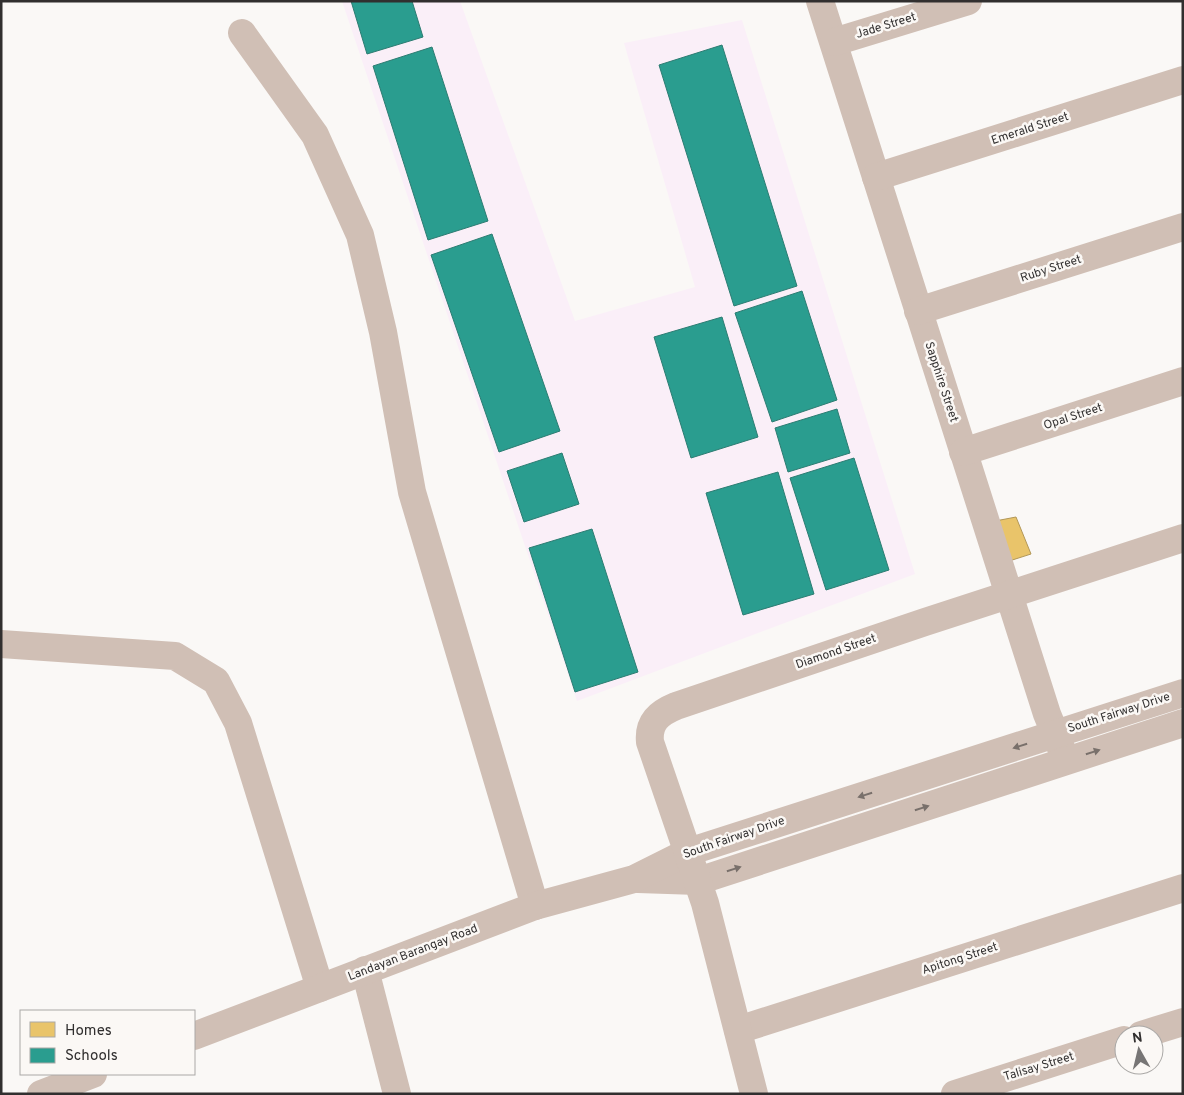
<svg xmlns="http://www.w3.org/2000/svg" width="1184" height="1095" viewBox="0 0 1184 1095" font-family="Overpass,sans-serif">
<rect width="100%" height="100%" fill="#faf8f6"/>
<polygon fill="#faeff8" points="342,1 460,1 575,321 695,287 624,43 742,20 915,574 577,701"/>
<polygon fill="#e9c46a" stroke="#b29758" points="1016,517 1031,554 1003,563 990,522"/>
<g fill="#2a9d8f" stroke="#2c7c72">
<polygon points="351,1 412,1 423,37 367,54"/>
<polygon points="722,45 797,286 734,306 659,65"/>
<polygon points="432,47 488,221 428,240 373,66"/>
<polygon points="492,234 560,431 499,452 431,255"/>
<polygon points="802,291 837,400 772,422 735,313"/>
<polygon points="722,317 758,437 691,458 654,337"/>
<polygon points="837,409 850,453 788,472 775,428"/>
<polygon points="562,453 579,504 524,522 507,471"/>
<polygon points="854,458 889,570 826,590 790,478"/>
<polygon points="778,472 814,594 743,615 706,493"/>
<polygon points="592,529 638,672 575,692 529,548"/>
</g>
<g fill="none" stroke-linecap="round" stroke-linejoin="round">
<g stroke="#d0bfb5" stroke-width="28">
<polyline points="820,1 1047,714 1066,760"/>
<polyline points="242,33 315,135 360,235 383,332 412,492 535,906"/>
<polyline points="834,42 968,1"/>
<polyline points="876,177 1183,80"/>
<polyline points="918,311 1183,227"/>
<polyline points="963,452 1183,381"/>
<polyline points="1,644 175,656 216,681 238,723 320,988"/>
<polyline points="638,879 698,881 1183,723"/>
<polyline points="365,970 397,1094"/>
<polyline points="738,1030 1183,888"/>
<polyline points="1141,1035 1183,1022"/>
<polyline points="194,1036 535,906 634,879 688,852 1183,693"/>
<polyline points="41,1094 93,1074"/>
<path d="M754 1094 705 903 650 742C648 722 659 713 676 706L925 622 1183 538"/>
<polyline points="955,1094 1124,1040"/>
</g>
</g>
<defs><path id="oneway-solid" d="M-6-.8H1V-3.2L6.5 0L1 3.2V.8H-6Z" transform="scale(1.25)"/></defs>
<g fill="#79706b">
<use href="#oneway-solid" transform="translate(1020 746) rotate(162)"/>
<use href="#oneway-solid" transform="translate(1093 752) rotate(-18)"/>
<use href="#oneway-solid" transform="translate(865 795) rotate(162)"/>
<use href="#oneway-solid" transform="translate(922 808) rotate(-18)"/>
<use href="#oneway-solid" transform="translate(734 869) rotate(-18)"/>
</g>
<g text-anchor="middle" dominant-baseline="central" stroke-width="5" stroke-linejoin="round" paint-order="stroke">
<g font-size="12" fill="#312f2f" stroke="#fbf8f5">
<text transform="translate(886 26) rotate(-17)">Jade Street</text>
<text transform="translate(1030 129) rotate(-18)">Emerald Street</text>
<text transform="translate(1051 269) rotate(-18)">Ruby Street</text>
<text transform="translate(941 382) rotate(72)">Sapphire Street</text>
<text transform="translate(1073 417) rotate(-18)">Opal Street</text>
<text transform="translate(836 652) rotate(-19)">Diamond Street</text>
<text transform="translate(1119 713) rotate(-18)">South Fairway Drive</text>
<text transform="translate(734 838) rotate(-19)">South Fairway Drive</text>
<text transform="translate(413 953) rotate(-21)">Landayan Barangay Road</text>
<text transform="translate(960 959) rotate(-18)">Apitong Street</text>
<text transform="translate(1039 1067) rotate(-17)">Talisay Street</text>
</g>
</g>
<rect width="1184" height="1095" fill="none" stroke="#312f2f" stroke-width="5"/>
<rect x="20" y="1010" width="175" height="65" fill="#fbf8f5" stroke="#aaa8a6"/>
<rect x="30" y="1022" width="25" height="15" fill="#e9c46a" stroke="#aaa8a6"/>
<text x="65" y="1035" font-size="15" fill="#312f2f">Homes</text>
<rect x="30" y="1048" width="25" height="15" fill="#2a9d8f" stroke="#aaa8a6"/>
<text x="65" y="1060" font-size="15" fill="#312f2f">Schools</text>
<g transform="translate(1139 1050) rotate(352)"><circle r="24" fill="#fbf8f5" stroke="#aaa8a6"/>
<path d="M0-4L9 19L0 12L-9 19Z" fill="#777575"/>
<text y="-8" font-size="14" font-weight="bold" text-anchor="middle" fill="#312f2f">N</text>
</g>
</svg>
